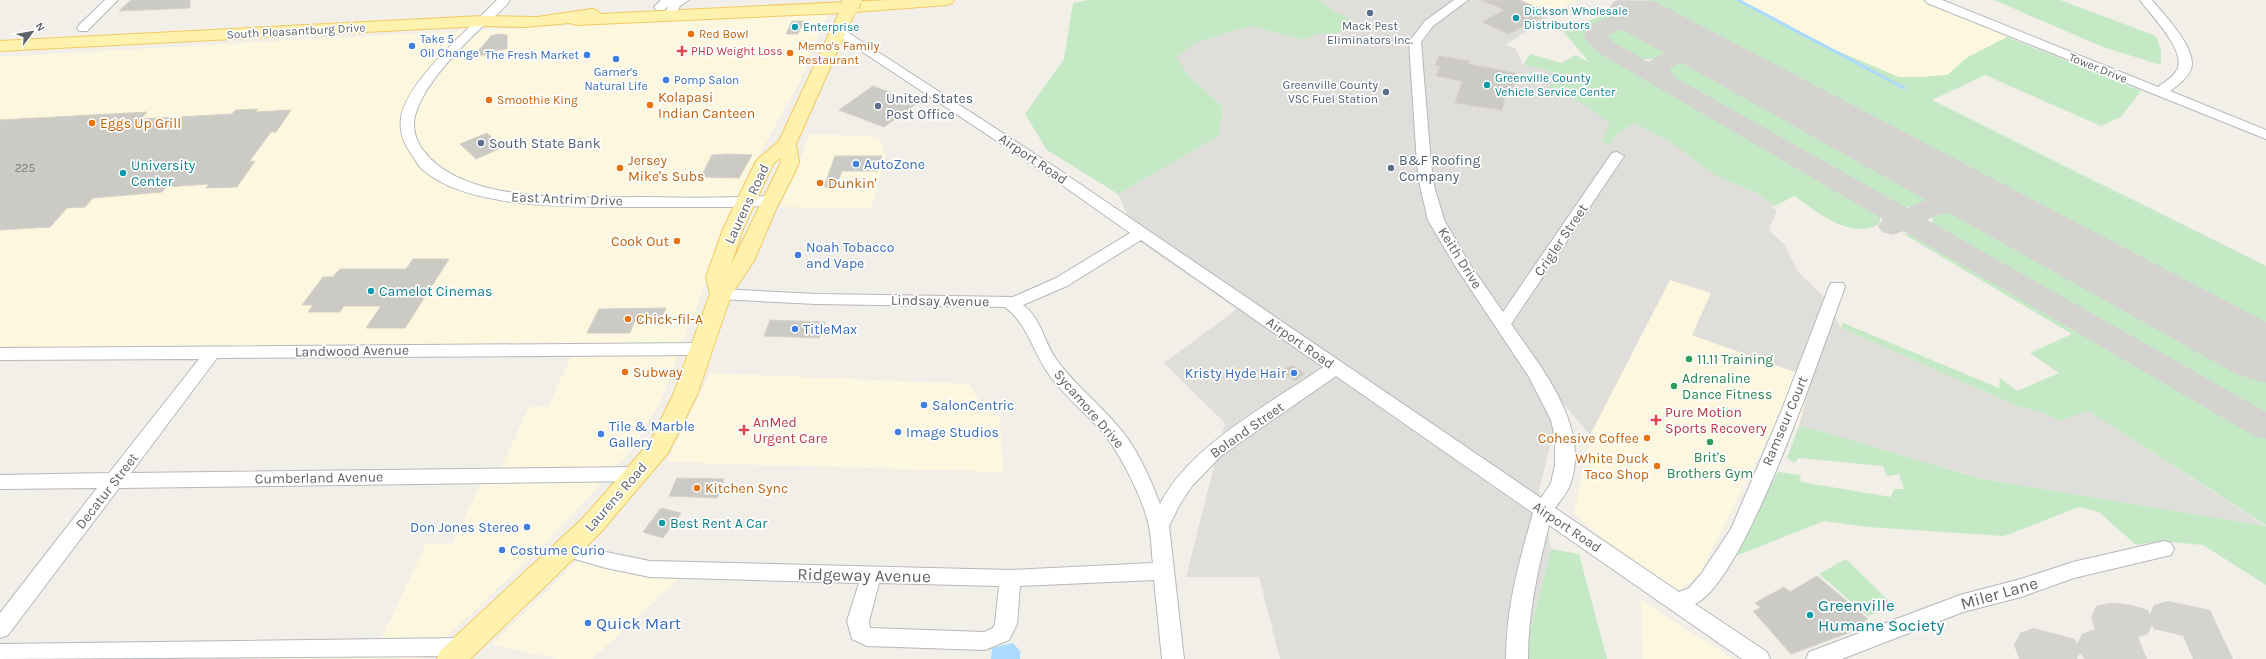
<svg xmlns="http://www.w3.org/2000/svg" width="2266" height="659" viewBox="0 0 2266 659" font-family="Karla,sans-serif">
<rect width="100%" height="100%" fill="#f1efe8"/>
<g fill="#fef7e0">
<polygon points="1521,0 1576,0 1553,13"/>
<polygon points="1741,0 1919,0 2007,37 1968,57 1947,75 1922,77 1899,77 1826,46 1784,25"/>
<polygon points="828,13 799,83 748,175 736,201 728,228 680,347 672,374 659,404 633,448 551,538 423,659 258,659 263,649 379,644 426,544 452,544 487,470 500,470 529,407 548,407 575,348 0,351 0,57 364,36"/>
<polygon points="810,134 878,137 886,156 871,208 780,207"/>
<polygon points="1670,280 1711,293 1692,335 1811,378 1799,426 1773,428 1698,577 1678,590 1657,583 1574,514 1590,435"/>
<polygon points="710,373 969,384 985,410 1000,418 1003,472 667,462"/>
<polygon points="578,561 681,577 592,659 558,659 492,644"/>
<polygon points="1641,600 1725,654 1732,659 1643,659"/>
</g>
<polygon fill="#e0deda" points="1320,0 1521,0 1553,13 1506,45 1515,48 1523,65 1541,68 1557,74 1546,92 1559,93 1585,104 1611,124 1602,140 1609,145 1616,135 1634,123 1670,142 1716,176 1755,192 1775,206 1771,207 1777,210 1769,230 1785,245 1798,272 1824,297 1841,328 2017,406 2041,412 2059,421 2088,411 2266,526 1983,479 1818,430 1799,426 1811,378 1692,335 1711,293 1670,280 1590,435 1561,401 1539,491 1551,549 1523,659 1280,659 1259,577 1186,577 1225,423 1164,363 1237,309 1139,241 1118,194 1219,136 1223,107 1189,76 1175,57 1198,42 1250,26 1304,40 1318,34 1338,33 1349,18 1334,11"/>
<g fill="#c5e8c5">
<polygon points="1088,0 1320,0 1334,11 1349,18 1347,26 1338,33 1318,34 1304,40 1250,26 1198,42 1176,57 1189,76 1223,107 1219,136 1118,194 1047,150 1025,114 1064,59 1073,3"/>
<path d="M1647 0H1741L1784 25 1826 46 1899 77H1922L1947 75 1968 57 2007 37 2141 91 2121 117 2101 126 1985 75 1932 100 2266 266V329L1654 5 1593 27 1588 32 1587 37 1592 44 1876 208 1881 215 1879 224C1850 241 1817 211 1794 196L1775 206 1755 192 1716 176 1670 142 1634 123 1616 135 1609 145 1602 141 1610 124C1590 108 1572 94 1546 92L1557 74 1541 68 1523 65 1530 54 1562 63 1575 55 1589 62 1562 30Z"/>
<polygon points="1994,0 2060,0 2156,36 2161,51 2161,65 2103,47"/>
<path d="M1626 26 1672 52C1654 67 1615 57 1605 37L1609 31Z"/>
<path d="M1687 60 1927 192 1926 202C1910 211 1896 206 1881 199L1667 76 1666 68Z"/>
<polygon points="1959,210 2266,380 2266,419 1943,235 1931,225 1934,216 1945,212"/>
<polygon points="1902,233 1916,235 2266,436 2266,525 2088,411 2059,421 2041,412 2017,406 1841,328 1843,323 1999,388 2000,378 2017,391 2059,373 2030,353 2072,334"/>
<polygon points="1799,426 1818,430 1982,479 2266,526 2266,585 2203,545 2162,541 2136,545 2099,512 2079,507 2004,536 1868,527 1824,521 1731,558 1778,472 1800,475 1801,482 1891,497 1894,489 1904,489 1899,474 1887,476 1883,466 1799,458 1794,463 1787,458"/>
<polygon points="1551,549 1579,554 1607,659 1523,659"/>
<polygon points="1846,559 1894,606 1868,616 1819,574"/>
</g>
<polygon fill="#aadaff" points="1013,643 1020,651 1020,659 991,659 992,648"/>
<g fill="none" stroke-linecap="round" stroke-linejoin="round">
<polyline stroke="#aadaff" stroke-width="3" points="1738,0 1904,88"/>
<g fill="#d4d3d0" fill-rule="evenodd">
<path d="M1627 15C1640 15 1663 15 1670 26L1667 31C1647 36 1627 21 1608 36L1613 42 1649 62C1669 47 1693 46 1717 52 1725 54 1731 55 1736 62L1732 67C1711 72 1690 53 1669 69L1676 78 1907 208 1936 196 1933 188 1923 177 1927 171C1945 167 1957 177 1962 194 1978 194 2003 198 2012 211L2008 217C1994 220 1987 215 1974 212 1958 208 1942 213 1927 220L2266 412V439L2254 436 1904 231 1892 235 1882 232 1878 226 1883 219 1597 52 1584 38C1588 20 1611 17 1627 15Z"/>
<path d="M2168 601 2210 610 2233 659H2193L2183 636 2154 629 2152 625 2148 634 2138 637 2147 659H2085L2080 653 2077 659H2019L2014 645 2020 633 2034 628 2075 639 2077 644 2082 634 2095 629 2091 618 2096 606C2114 600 2130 604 2148 610L2150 614 2154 605Z"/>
</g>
<polygon fill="#d4d3d0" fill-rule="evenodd" points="1618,0 1654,1 2266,322 2266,383 2238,375 1614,25 1606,13 1614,1"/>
</g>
<g fill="#cccac5" stroke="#d6d1c6">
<polygon points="131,0 190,0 190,8 119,11"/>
<polygon points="1481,0 1519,0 1549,13 1509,34 1482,22 1505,10"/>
<polygon points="792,21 804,21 798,34 786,34"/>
<polygon points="498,34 507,35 507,49 497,50 494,53 488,55 475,55 491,36"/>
<polygon points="1439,56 1469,61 1468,64 1516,73 1512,90 1507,89 1502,110 1455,103 1462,81 1436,76 1440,66 1435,65"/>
<polygon points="873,86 917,103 884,127 839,110"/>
<polygon points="258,109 255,112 291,110 276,132 271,132 249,162 255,161 237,187 206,188 209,184 166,187 162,192 93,198 85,207 67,208 50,227 0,230 0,120 147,112 141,119 232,114 235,110"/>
<polygon points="487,133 503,147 476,159 460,144"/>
<polygon points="712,155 727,154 752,155 739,178 701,177"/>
<polygon points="835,156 882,156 878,171 842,171 836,187 824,187"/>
<polygon points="413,259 449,259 405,328 366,328 381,306 344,306 340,312 308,312 313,305 302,305 323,277 333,277 340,269 406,269"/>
<polygon points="666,308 660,321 634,322 630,333 587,333 599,309"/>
<polygon points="770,320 825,322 819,338 764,336"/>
<polygon points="1292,365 1305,374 1295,381 1282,371"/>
<polygon points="677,478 724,479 717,498 669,496"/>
<polygon points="661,508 681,513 663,538 643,532"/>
<polygon points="1817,576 1868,619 1855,626 1859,629 1791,654 1753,611 1761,608 1755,603 1784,587 1790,592"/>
</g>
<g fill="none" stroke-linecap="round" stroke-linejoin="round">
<defs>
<g id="minor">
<polygon points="105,0 118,0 87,31 79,31 77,28 79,25"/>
<path d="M497 0H510C503 11 491 19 482 27 459 49 423 85 415 116 412 128 416 141 423 150 464 206 583 197 646 197 687 198 729 198 770 196L775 198 778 201 775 204C763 207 749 206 736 207 711 207 686 207 661 207 596 206 472 214 422 169 418 166 415 159 412 155 404 144 399 132 401 118 407 80 471 27 497 0Z"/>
<polygon points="661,0 689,0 680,6 676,14 672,15 666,11 668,6 664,10 656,10 654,7"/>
<path d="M1454 0H1468L1433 26 1421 42 1431 164 1434 186 1444 220 1469 263 1503 312 1612 153 1617 152 1624 156 1511 324C1542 369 1591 427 1570 485 1567 493 1560 501 1555 508L1679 592 1689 588 1701 574 1731 529 1781 412 1829 287 1831 283H1843L1845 287C1823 346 1746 581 1695 604L1767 652 1770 659H1742L1549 525C1538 569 1528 613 1528 659H1506C1506 608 1519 562 1533 513L1336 376 1222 455 1192 486 1180 504 1169 526 1184 659H1162L1154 580 1020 586 1017 624 1009 640 985 650 867 646 852 639 847 621 859 583 650 577 606 568 561 555 558 549 561 543 568 541 606 552 650 561 1010 570 1153 563C1151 551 1152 538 1149 527 1144 500 1121 455 1104 434 1087 414 1065 397 1050 376 1033 353 1028 324 1005 307L816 304 721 299 715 298 713 294 715 290 721 289 816 294 1013 297 1056 278 1130 233 1045 173 834 33 832 30 834 27 838 26 1055 167 1541 498 1551 483 1555 465V437L1551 420 1529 377 1454 264 1428 220 1420 186 1417 164 1409 42 1425 21ZM1141 240 1323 367C1270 404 1190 445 1160 504 1149 476 1137 447 1116 424 1097 402 1073 383 1056 359 1044 342 1041 318 1023 305L1067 286ZM879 583 999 586 995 624 993 628 984 632 870 628 869 621Z"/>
<path d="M1925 0H1942L2158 87C2165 82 2173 77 2177 70 2187 50 2151 16 2140 0H2152C2164 15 2198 49 2191 69 2187 79 2178 85 2170 91L2266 130V139L1927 3Z"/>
<polygon points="703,343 709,345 712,349 709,353 703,355 217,358 131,473 637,467 644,469 647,474 644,479 637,481 119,488 8,635 0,638 0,613 97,488 0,489 0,475 109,473 199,359 0,360 0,348"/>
<polygon points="2164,541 2171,543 2174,549 2171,555 2074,578 2021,597 1963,612 1842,659 1806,659 1809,652 1960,595 2021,579 2073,562"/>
<polygon points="463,638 471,640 474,647 471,654 463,656 0,659 0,644"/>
</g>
<path id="major" d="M888 0H954L952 3 946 5 855 12 796 144 799 162 794 174 775 211 754 261 731 295 697 395 668 453 601 532 470 659H437L441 650 583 518 650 442 673 395 710 294 706 277 723 229 756 161 779 141 839 13 576 25 570 23 524 27 482 26 0 51V41L482 16 537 17 592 9 598 11 600 14ZM780 158 781 162 731 265 743 229 773 164Z"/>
</defs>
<use href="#minor" stroke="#b5b8bc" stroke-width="2"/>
<use href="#major" stroke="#f2c960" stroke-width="2"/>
<use href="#minor" fill="#fff" fill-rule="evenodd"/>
<use href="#major" fill="#fff2af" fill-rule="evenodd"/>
<defs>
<polyline id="major-bridge" points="850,6 852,0"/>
</defs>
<use href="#major-bridge" stroke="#f2c960" stroke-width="20" stroke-linecap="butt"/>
<use href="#major-bridge" stroke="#fff2af" stroke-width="18"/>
</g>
<g fill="#5c6f8a" stroke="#fff" stroke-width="1.5">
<circle cx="1370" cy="13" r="4"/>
<circle cx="1386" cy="92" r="4"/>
<circle cx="878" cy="106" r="4"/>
<circle cx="481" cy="143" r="4"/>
<circle cx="1391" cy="168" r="4"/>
</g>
<g fill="#0f9aa8" stroke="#fff" stroke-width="1.5">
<circle cx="1516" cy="18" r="4"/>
<circle cx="795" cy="27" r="4"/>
<circle cx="1487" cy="85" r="4"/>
<circle cx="123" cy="173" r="4"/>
<circle cx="371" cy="291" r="4"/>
<circle cx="662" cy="523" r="4"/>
<circle cx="1810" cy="615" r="4"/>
</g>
<g fill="#e8710a" stroke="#fff" stroke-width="1.5">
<circle cx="691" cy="34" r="4"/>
<circle cx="790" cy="53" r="4"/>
<circle cx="489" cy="100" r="4"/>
<circle cx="650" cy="105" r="4"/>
<circle cx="92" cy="123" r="4"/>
<circle cx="620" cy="168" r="4"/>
<circle cx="820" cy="183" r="4"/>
<circle cx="677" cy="241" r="4"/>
<circle cx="628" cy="319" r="4"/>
<circle cx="625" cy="372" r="4"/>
<circle cx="1647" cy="438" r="4"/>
<circle cx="1657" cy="466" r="4"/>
<circle cx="697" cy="488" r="4"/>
</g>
<g fill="#3f7fe0" stroke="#fff" stroke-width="1.5">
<circle cx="412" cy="46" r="4"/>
<circle cx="587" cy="55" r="4"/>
<circle cx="616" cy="59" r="4"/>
<circle cx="666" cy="80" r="4"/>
<circle cx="856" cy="164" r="4"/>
<circle cx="798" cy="255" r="4"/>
<circle cx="795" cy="329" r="4"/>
<circle cx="1294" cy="373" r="4"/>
<circle cx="924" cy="405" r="4"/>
<circle cx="898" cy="432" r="4"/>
<circle cx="601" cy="434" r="4"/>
<circle cx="527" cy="527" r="4"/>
<circle cx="502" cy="550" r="4"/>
<circle cx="588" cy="623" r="4"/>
</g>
<g fill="#e0444e" stroke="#fff" stroke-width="1.5">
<path d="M680 45h4v4h4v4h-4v4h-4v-4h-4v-4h4z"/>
<path d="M1654 414h4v4h4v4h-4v4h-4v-4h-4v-4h4z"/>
<path d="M742 424h4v4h4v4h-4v4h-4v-4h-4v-4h4z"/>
</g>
<g fill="#2e9e5b" stroke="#fff" stroke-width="1.5">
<circle cx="1689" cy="359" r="4"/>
<circle cx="1674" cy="386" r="4"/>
<circle cx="1710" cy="442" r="4"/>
</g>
<g text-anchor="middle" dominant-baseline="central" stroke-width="3.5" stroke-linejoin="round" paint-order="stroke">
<g font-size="12" fill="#0d838f" stroke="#fff" text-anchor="start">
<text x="1524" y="11">Dickson Wholesale<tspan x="1524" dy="14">Distributors</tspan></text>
<text x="803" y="27">Enterprise</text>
<text x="1495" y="78">Greenville County<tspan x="1495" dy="14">Vehicle Service Center</tspan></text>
</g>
<g font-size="12" fill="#4e5e75" stroke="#fff">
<text x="1370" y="26">Mack Pest<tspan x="1370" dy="14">Eliminators Inc.</tspan></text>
<text x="1378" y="85" text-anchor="end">Greenville County<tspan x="1378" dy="14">VSC Fuel Station</tspan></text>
</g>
<g font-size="12" fill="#5f6368" stroke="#fff">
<text transform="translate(296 31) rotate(-3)">South Pleasantburg Drive</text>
<text transform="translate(2098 68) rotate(22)">Tower Drive</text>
</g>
<g font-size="12" fill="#c56008" stroke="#fff" text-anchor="start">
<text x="699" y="34">Red Bowl</text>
<text x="798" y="46">Memo's Family<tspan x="798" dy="14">Restaurant</tspan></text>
<text x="497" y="100">Smoothie King</text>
</g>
<g font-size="12" fill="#366cbe" stroke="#fff" text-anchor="start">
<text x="420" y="39">Take 5<tspan x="420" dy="14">Oil Change</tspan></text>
<text x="579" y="55" text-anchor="end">The Fresh Market</text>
<text x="616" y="72" text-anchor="middle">Garner's<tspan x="616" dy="14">Natural Life</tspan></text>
<text x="674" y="80">Pomp Salon</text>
</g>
<g font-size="12" fill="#be3a42" stroke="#fff" text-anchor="start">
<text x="691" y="51">PHD Weight Loss</text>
</g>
<g font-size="12" fill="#7a7d7f">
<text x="25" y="168">225</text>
</g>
<g font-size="14" fill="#c56008" stroke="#fff" text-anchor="start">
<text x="658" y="97">Kolapasi<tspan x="658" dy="16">Indian Canteen</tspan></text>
<text x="100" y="123">Eggs Up Grill</text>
<text x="628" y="160">Jersey<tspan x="628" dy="16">Mike's Subs</tspan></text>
<text x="828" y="183">Dunkin'</text>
<text x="669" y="241" text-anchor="end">Cook Out</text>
<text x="636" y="319">Chick-fil-A</text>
<text x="633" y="372">Subway</text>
<text x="1639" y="438" text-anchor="end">Cohesive Coffee</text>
<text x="1649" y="458" text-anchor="end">White Duck<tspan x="1649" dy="16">Taco Shop</tspan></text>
<text x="705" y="488">Kitchen Sync</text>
</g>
<g font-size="14" fill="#4e5e75" stroke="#fff" text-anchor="start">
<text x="886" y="98">United States<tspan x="886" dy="16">Post Office</tspan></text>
<text x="489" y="143">South State Bank</text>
<text x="1399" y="160">B&amp;F Roofing<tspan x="1399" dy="16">Company</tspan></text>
</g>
<g font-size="14" fill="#5f6368" stroke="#fff">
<text transform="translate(1033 159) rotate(34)">Airport Road</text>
<text transform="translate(567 199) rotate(2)">East Antrim Drive</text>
<text transform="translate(747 204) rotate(-65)">Laurens Road</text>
<text transform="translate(1561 240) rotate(-56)">Crigler Street</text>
<text transform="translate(1460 258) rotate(58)">Keith Drive</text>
<text transform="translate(940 301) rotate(1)">Lindsay Avenue</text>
<text transform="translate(1300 343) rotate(35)">Airport Road</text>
<text transform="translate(352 351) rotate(-1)">Landwood Avenue</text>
<text transform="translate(1089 409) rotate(49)">Sycamore Drive</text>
<text transform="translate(1785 421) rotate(-67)">Ramseur Court</text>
<text transform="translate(1247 430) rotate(-35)">Boland Street</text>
<text transform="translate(319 478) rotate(-1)">Cumberland Avenue</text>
<text transform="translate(107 491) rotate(-52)">Decatur Street</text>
<text transform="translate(616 497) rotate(-49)">Laurens Road</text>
<text transform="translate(1567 527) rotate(34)">Airport Road</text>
</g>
<g font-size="14" fill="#366cbe" stroke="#fff" text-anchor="start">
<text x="864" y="164">AutoZone</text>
<text x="806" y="247">Noah Tobacco<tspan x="806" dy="16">and Vape</tspan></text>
<text x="803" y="329">TitleMax</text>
<text x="1286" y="373" text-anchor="end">Kristy Hyde Hair</text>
<text x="932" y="405">SalonCentric</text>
<text x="609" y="426">Tile &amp; Marble<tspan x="609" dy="16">Gallery</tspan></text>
<text x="906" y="432">Image Studios</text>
<text x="519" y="527" text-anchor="end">Don Jones Stereo</text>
<text x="510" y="550">Costume Curio</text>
</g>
<g font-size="14" fill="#0d838f" stroke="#fff" text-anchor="start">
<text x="131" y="165">University<tspan x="131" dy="16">Center</tspan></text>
<text x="379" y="291">Camelot Cinemas</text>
<text x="670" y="523">Best Rent A Car</text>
</g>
<g font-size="14" fill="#27864d" stroke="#fff" text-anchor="start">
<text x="1697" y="359">11.11 Training</text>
<text x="1682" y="378">Adrenaline<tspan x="1682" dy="16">Dance Fitness</tspan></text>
<text x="1710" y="457" text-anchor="middle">Brit's<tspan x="1710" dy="16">Brothers Gym</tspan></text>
</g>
<g font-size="14" fill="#be3a42" stroke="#fff" text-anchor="start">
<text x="1665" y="412">Pure Motion<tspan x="1665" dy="16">Sports Recovery</tspan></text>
<text x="753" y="422">AnMed<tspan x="753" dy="16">Urgent Care</tspan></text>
</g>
<g font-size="17" fill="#5f6368" stroke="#fff">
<text transform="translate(864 575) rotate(1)">Ridgeway Avenue</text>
<text transform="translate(1999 593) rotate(-16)">Miler Lane</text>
</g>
<g font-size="17" fill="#0d838f" stroke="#fff" text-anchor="start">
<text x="1818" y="605">Greenville<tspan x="1818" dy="20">Humane Society</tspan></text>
</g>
<g font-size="17" fill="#366cbe" stroke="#fff" text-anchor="start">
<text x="596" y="623">Quick Mart</text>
</g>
</g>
<g transform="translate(32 32) rotate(58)" stroke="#ffffff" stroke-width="3" paint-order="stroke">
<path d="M0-3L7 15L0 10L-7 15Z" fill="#5f6368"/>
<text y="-6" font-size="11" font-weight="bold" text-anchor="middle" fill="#5f6368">N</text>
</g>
</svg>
